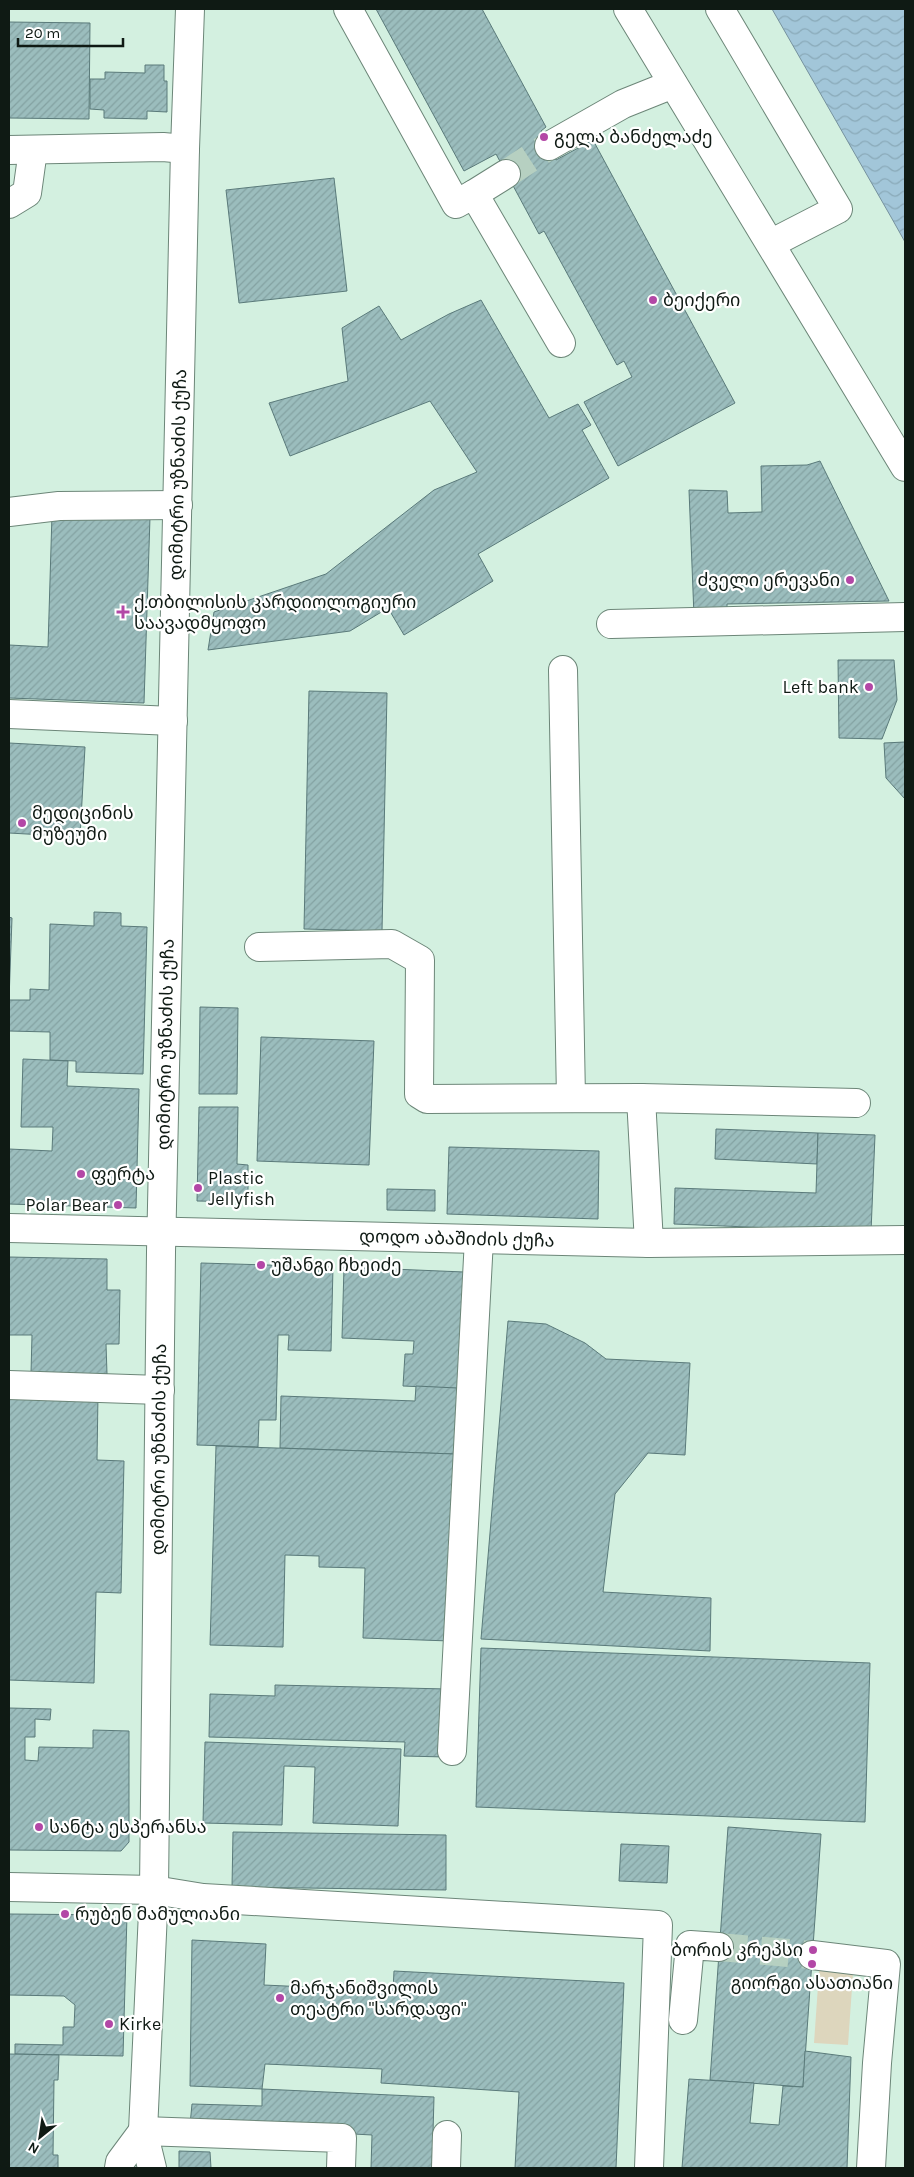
<svg xmlns="http://www.w3.org/2000/svg" width="914" height="2177" viewBox="0 0 914 2177" font-family="Karla,'Noto Sans Georgian',sans-serif">
<defs>
<pattern id="water-waves" width="16" height="10" patternUnits="userSpaceOnUse" patternTransform="scale(1.25)"><rect width="16" height="10" fill="#a2c6d9"/><path d="M0 5q4-4 8 0t8 0" fill="none" stroke="#8aaab9"/></pattern>
<pattern id="building-hatch" width="6" height="6" patternUnits="userSpaceOnUse" patternTransform="scale(1.25)"><rect width="6" height="6" fill="#9bbdbd"/><path d="M-1 1l2-2M0 6l6-6M5 7l2-2" fill="none" stroke="#84a2a2"/></pattern>
</defs>
<rect width="100%" height="100%" fill="#d3f0e0"/>
<polygon fill="#ddd6bd" points="820,1957 854,1959 848,2045 814,2043"/>
<polygon fill="url(#water-waves)" stroke="#76929e" points="772,9 905,9 905,242 891,217"/>
<g fill="url(#building-hatch)" stroke="#5a7a7a">
<polygon points="376,9 482,9 546,127 541,131 556,160 593,140 735,403 618,466 584,402 632,377 624,361 617,365 544,231 539,234 496,154 464,171"/>
<polygon points="9,22 90,23 89,119 9,118"/>
<polygon points="145,65 164,65 164,81 167,81 167,112 147,111 147,119 104,118 104,110 90,109 90,79 105,79 105,72 145,73"/>
<polygon points="334,178 347,291 239,303 226,190"/>
<polygon points="481,300 549,418 578,404 591,425 582,430 609,478 478,554 493,581 404,635 388,608 350,631 208,650 214,612 326,574 434,490 477,472 430,401 290,456 269,403 348,381 342,328 379,306 401,340 449,314"/>
<polygon points="820,461 889,601 727,604 727,615 694,616 689,490 727,491 728,513 762,512 761,466 807,465"/>
<polygon points="52,514 150,517 144,703 9,698 9,645 48,647"/>
<polygon points="838,660 894,660 897,700 882,739 839,738"/>
<polygon points="309,691 387,693 382,931 304,929"/>
<polygon points="905,742 905,799 886,778 884,743"/>
<polygon points="9,743 85,747 80,837 9,833"/>
<polygon points="94,912 121,913 121,926 147,927 143,1074 76,1072 76,1061 50,1060 50,1032 9,1031 9,917 12,918 9,1000 30,1000 30,989 49,990 50,924 94,926"/>
<polygon points="200,1007 238,1008 237,1094 199,1094"/>
<polygon points="261,1037 374,1041 369,1165 257,1161"/>
<polygon points="23,1059 68,1061 67,1086 139,1089 136,1208 9,1204 9,1149 52,1151 53,1127 21,1127"/>
<polygon points="199,1107 238,1107 237,1164 248,1165 248,1202 197,1201"/>
<polygon points="716,1129 818,1133 817,1164 715,1159"/>
<polygon points="818,1133 875,1135 871,1232 674,1224 675,1188 816,1193"/>
<polygon points="449,1147 599,1151 598,1219 447,1214"/>
<polygon points="387,1189 435,1190 435,1211 387,1210"/>
<polygon points="9,1257 107,1259 107,1290 120,1290 119,1344 106,1344 107,1374 31,1373 32,1335 9,1335"/>
<polygon points="201,1263 333,1267 331,1351 288,1350 289,1335 278,1335 276,1420 259,1420 258,1447 197,1445"/>
<polygon points="344,1267 464,1272 469,1389 403,1386 405,1354 413,1354 414,1341 342,1338"/>
<polygon points="508,1321 546,1324 585,1343 606,1359 690,1363 685,1455 648,1453 615,1494 603,1592 711,1598 710,1651 481,1639"/>
<polygon points="416,1386 457,1388 455,1454 280,1448 281,1396 415,1401"/>
<polygon points="9,1392 98,1394 97,1460 124,1461 121,1593 96,1592 94,1683 9,1680"/>
<polygon points="216,1446 455,1454 450,1641 363,1638 365,1568 319,1567 319,1556 285,1555 283,1647 210,1645"/>
<polygon points="481,1648 870,1663 865,1822 476,1807"/>
<polygon points="275,1685 447,1689 446,1757 404,1756 405,1742 209,1737 210,1694 275,1696"/>
<polygon points="9,1708 51,1709 50,1720 35,1719 35,1737 25,1737 25,1760 38,1761 39,1747 93,1748 93,1730 129,1731 129,1842 121,1851 9,1850"/>
<polygon points="205,1742 401,1749 398,1826 313,1823 315,1767 284,1766 282,1825 203,1823"/>
<polygon points="728,1827 821,1834 803,2087 710,2080"/>
<polygon points="233,1832 446,1835 446,1890 232,1887"/>
<polygon points="621,1844 669,1846 667,1883 619,1881"/>
<polygon points="9,1914 127,1915 123,2056 15,2054 15,2044 63,2045 63,2027 74,2027 75,2005 64,1996 9,1995"/>
<polygon points="192,1940 266,1944 264,1985 393,1991 394,1971 624,1983 616,2168 515,2168 519,2092 381,2083 382,2069 265,2064 262,2089 190,2086"/>
<polygon points="805,2051 851,2057 847,2168 682,2168 689,2079 754,2083 750,2123 779,2125 783,2086 803,2087"/>
<polygon points="9,2054 59,2055 58,2080 54,2080 53,2155 58,2155 58,2168 9,2168"/>
<polygon points="262,2089 434,2097 432,2168 371,2168 372,2135 190,2125 192,2104 262,2106"/>
<polygon points="179,2151 210,2152 211,2168 179,2168"/>
</g>
<g fill="none" stroke-linecap="round" stroke-linejoin="round">
<g stroke="#b6d0c1" stroke-width="28" stroke-dasharray="28 14" stroke-linecap="butt">
<polyline points="506,174 549,146"/>
<polyline points="719,1947 812,1955"/>
</g>
<defs>
<g id="minor">
<polyline points="348,9 456,204 474,194 561,343"/>
<polyline points="720,9 838,209 772,243"/>
<polyline points="549,146 623,104 673,84"/>
<polyline points="9,150 163,147 185,149"/>
<polyline points="474,194 506,174"/>
<polyline points="9,204 27,193 33,150"/>
<polyline points="9,512 59,506 178,505"/>
<polyline points="611,624 905,617"/>
<polyline points="563,670 571,1098"/>
<polyline points="9,714 173,721"/>
<polyline points="259,947 392,944 420,960 419,1094 427,1099 641,1098 856,1103"/>
<polyline points="641,1098 649,1243"/>
<path id="s1" d="M9 1228 649 1243 905 1240"/>
<polyline points="9,1385 160,1390"/>
<polyline points="452,1751 479,1239"/>
<polyline points="9,1887 154,1890 203,1898 658,1925 649,2168"/>
<polyline points="812,1955 886,1964 877,2063 871,2168"/>
<polyline points="683,2020 690,1945 719,1947"/>
<polyline points="143,2131 342,2138 341,2168"/>
<polyline points="119,2168 120,2162 143,2131"/>
<path id="s2" d="M152 2168 143 2131 154 1890 161 1252 185 149 190 9"/>
<polyline points="446,2168 447,2135"/>
</g>
<polyline id="major" points="628,9 905,467"/>
</defs>
<use href="#minor" stroke="#6c8678" stroke-width="30"/>
<use href="#major" stroke="#6c8678" stroke-width="30"/>
<use href="#minor" stroke="#fff" stroke-width="28"/>
<use href="#major" stroke="#fff" stroke-width="28"/>
</g>
<g fill="#b347a6" stroke="#fff" stroke-width="2">
<circle cx="544" cy="137" r="5"/>
<circle cx="653" cy="300" r="5"/>
<circle cx="850" cy="580" r="5"/>
<path d="M120.5 604.5h5v5h5v5h-5v5h-5v-5h-5v-5h5z"/>
<circle cx="869" cy="687" r="5"/>
<circle cx="22" cy="823" r="5"/>
<circle cx="81" cy="1174" r="5"/>
<circle cx="198" cy="1188" r="5"/>
<circle cx="118" cy="1205" r="5"/>
<circle cx="261" cy="1265" r="5"/>
<circle cx="39" cy="1827" r="5"/>
<circle cx="65" cy="1914" r="5"/>
<circle cx="813" cy="1950" r="5"/>
<circle cx="812" cy="1964" r="5"/>
<circle cx="280" cy="1998" r="5"/>
<circle cx="109" cy="2024" r="5"/>
</g>
<g text-anchor="middle" dominant-baseline="central" stroke-width="4.5" stroke-linejoin="round" paint-order="stroke">
<g font-size="18" fill="#0f1a14" stroke="#fff" text-anchor="start">
<text x="554" y="137">გელა ბანძელაძე</text>
<text x="663" y="300">ბეიქერი</text>
<text x="840" y="580" text-anchor="end">ძველი ერევანი</text>
<text x="134" y="602">ქ.თბილისის კარდიოლოგიური<tspan x="134" dy="21">საავადმყოფო</tspan></text>
<text x="859" y="687" text-anchor="end">Left bank</text>
<text x="32" y="813">მედიცინის<tspan x="32" dy="21">მუზეუმი</tspan></text>
<text x="91" y="1174">ფერტა</text>
<text x="208" y="1178">Plastic<tspan x="208" dy="21">Jellyfish</tspan></text>
<text x="108" y="1205" text-anchor="end">Polar Bear</text>
<text x="271" y="1265">უშანგი ჩხეიძე</text>
<text x="49" y="1827">სანტა ესპერანსა</text>
<text x="75" y="1914">რუბენ მამულიანი</text>
<text x="803" y="1950" text-anchor="end">ბორის კრეპსი</text>
<text x="812" y="1983" text-anchor="middle">გიორგი ასათიანი</text>
<text x="290" y="1988">მარჯანიშვილის<tspan x="290" dy="21">თეატრი "სარდაფი"</tspan></text>
<text x="119" y="2024">Kirke</text>
</g>
<g font-size="18" fill="#0f1a14" stroke="#fff">
<text stroke="none"><textPath href="#s2" startOffset="1695">დიმიტრი უზნაძის ქუჩა</textPath></text>
<text stroke="none"><textPath href="#s2" startOffset="1125">დიმიტრი უზნაძის ქუჩა</textPath></text>
<text stroke="none"><textPath href="#s1" startOffset="448">დოდო აბაშიძის ქუჩა</textPath></text>
<text stroke="none"><textPath href="#s2" startOffset="720">დიმიტრი უზნაძის ქუჩა</textPath></text>
</g>
</g>
<rect width="914" height="2177" fill="none" stroke="#0f1a14" stroke-width="20"/>
<g transform="translate(40 2137) rotate(210)" stroke="#ffffff" stroke-width="4" paint-order="stroke">
<path d="M0-4L9 19L0 12L-9 19Z" fill="#0f1a14"/>
<text y="-8" font-size="14" font-weight="bold" text-anchor="middle" fill="#0f1a14">N</text>
</g>
<path d="M18 38v8h105v-8" fill="none" stroke="#0f1a14" stroke-width="2.5"/>
<text x="25" y="38" font-size="15" fill="#0f1a14" stroke="#ffffff" stroke-width="4" paint-order="stroke">20 m</text>
</svg>
